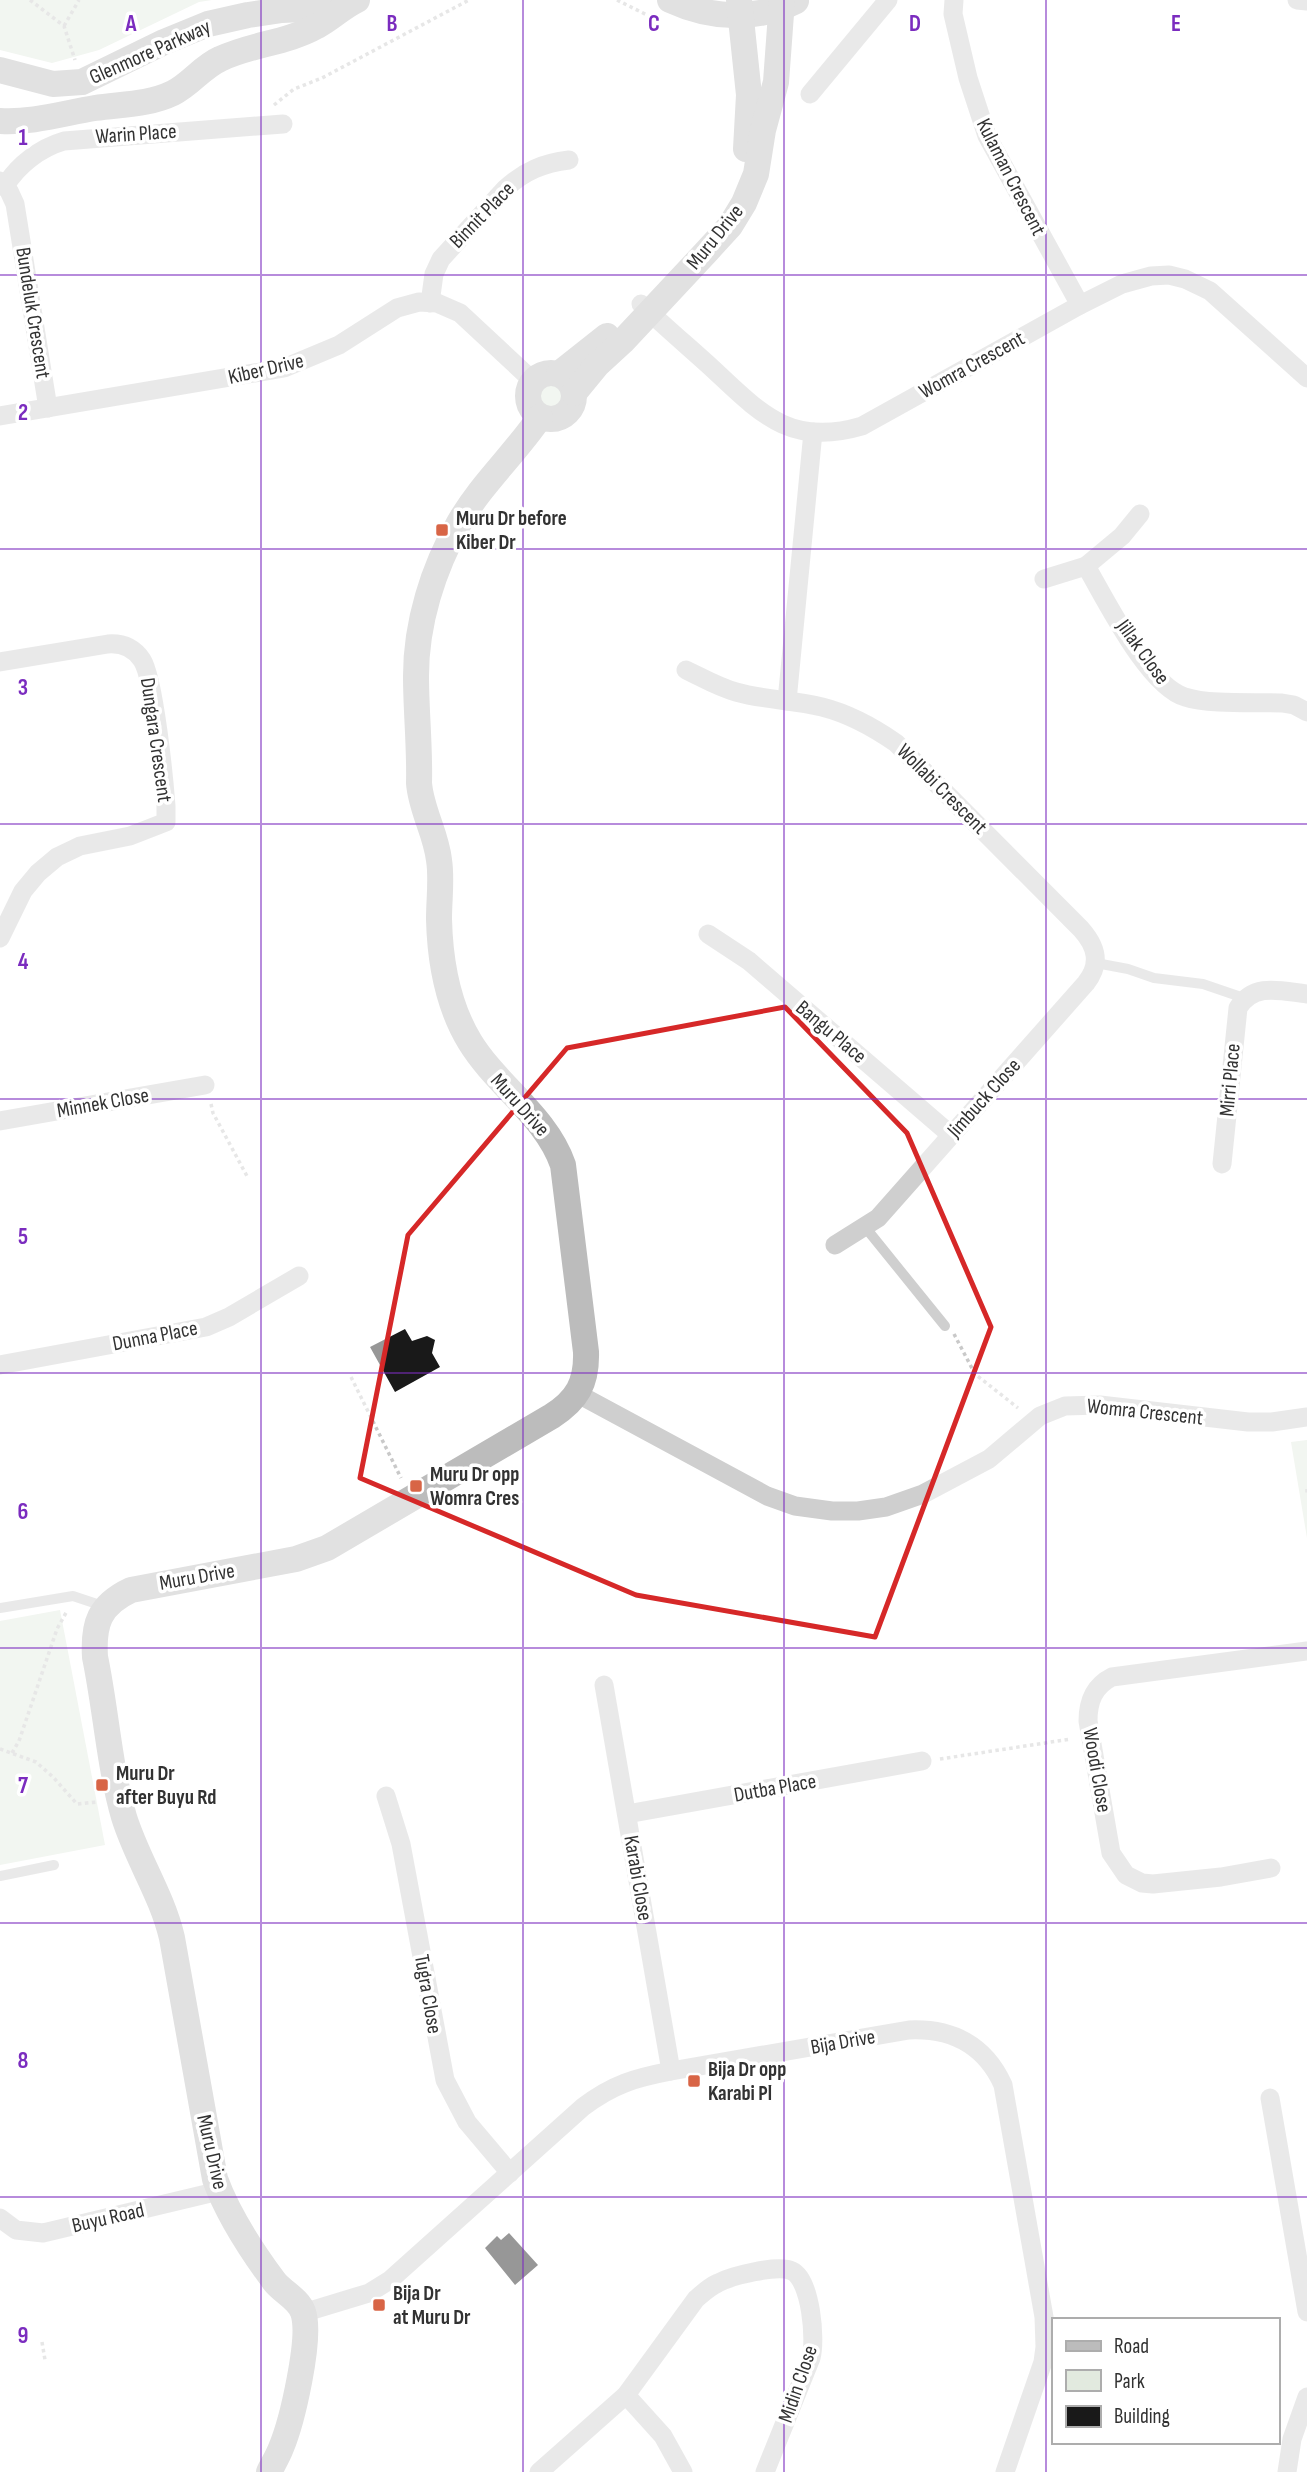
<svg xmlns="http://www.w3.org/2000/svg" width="1307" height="2472" viewBox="0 0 1307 2472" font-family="'Sofia Sans Condensed',sans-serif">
<rect width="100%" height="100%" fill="#fff"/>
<g fill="#e2eadf">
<polygon points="0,0 212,0 199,2 99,50 52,63 0,50"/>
<circle cx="552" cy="395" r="14"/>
<polygon points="1307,1440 1307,1538 1291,1442"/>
<polygon points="60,1610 105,1845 0,1865 0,1621"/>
</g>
<g fill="#191919">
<polygon points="405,1329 412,1341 427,1336 435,1340 432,1353 440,1367 395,1392 370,1347"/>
<polygon points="509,2233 538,2265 515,2285 485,2248 497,2236 501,2240"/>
</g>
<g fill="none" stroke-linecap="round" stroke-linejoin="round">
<g stroke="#c9c9c9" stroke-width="3.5" stroke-dasharray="3.5 3.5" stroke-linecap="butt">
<polyline points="30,0 64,26 75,60"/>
<polyline points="617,0 657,20"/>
<polyline points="64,26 79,0"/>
<polyline points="274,105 294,89 322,78 469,0"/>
<polyline points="211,1104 213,1113 248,1178"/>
<polyline points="954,1334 975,1374 1018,1408"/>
<polyline points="351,1377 401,1478"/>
<polyline points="1307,1489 1307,1493"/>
<polyline points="0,1749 36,1762 53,1777 77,1804 97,1802"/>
<polyline points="12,1753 19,1741 57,1629 67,1611"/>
<polyline points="940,1759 1071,1739"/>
<polyline points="42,2342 45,2360"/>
</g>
<g stroke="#cfcfcf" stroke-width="10">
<polyline points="1096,963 1128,969 1154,978 1203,984 1244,998"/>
<polyline points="865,1227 945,1326"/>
<polyline points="0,1608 73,1596 106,1607"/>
<polyline points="0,1876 54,1865"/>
</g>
<g stroke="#cfcfcf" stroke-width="19">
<polyline points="954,0 953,14 968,78 987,136 1080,305"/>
<polyline points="1297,0 1307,1"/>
<polyline points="810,94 888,0"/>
<polyline points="0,181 9,191 15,204 48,408"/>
<path d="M5 186C18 165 40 148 64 141L283 124"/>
<path d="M430 303 434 274 441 259 505 189C524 171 544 163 569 160"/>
<path d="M641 304C665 327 690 348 714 370 761 414 791 447 862 426L1080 305 1122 284 1151 276 1169 275 1185 279 1210 291 1307 378"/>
<polyline points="0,416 284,368 339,345 397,308 419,302 437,303 460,313 533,381"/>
<path d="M1086 566C1106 600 1148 686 1185 697 1209 705 1256 702 1282 703L1294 705 1307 712"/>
<polyline points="1044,579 1086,566 1122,536 1140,514"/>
<path d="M0 662 108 644C122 643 134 648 142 660 154 678 164 779 166 806V822L130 836 80 846 57 857 38 873 23 891 0 938"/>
<path d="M686 670C703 678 718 687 736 692 764 700 794 700 822 707 850 714 873 727 896 743L1081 929C1097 947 1101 964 1086 983L878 1218 835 1245"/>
<polyline points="787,701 813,432"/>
<polyline points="708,934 749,961 951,1135"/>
<polyline points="0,1121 205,1085"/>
<path d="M1222 1164 1238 1008C1254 982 1281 991 1307 994"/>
<polyline points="0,1365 206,1327 229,1317 299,1276"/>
<polyline points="578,1394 767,1496 795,1506 832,1511 858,1511 886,1507 923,1494 989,1459 1040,1416 1065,1406 1100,1405 1248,1422 1272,1422 1307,1417"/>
<polyline points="604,1685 671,2071"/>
<polyline points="386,1796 401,1844 445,2080 467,2122 510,2173"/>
<polyline points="627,1814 922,1761"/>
<path d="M1271 1868 1221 1877 1153 1884 1142 1883 1126 1875 1111 1853 1088 1721C1088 1701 1094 1686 1112 1677L1307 1651"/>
<polyline points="1270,2098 1307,2312"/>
<polyline points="0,2218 16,2230 43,2233 219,2191"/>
<path d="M303 2313 369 2293 390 2280 583 2107C613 2084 635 2078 671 2071L909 2030C952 2028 985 2045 1003 2085L1044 2317 1045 2347 1043 2362 1005 2472"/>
<polyline points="626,2395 663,2436 683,2472"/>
<path d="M539 2472 626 2395 696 2299C703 2293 709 2287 718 2283 731 2276 778 2264 792 2271 811 2280 816 2340 811 2358L765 2472"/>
<polyline points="1287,2472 1292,2439 1307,2397"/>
</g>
<g stroke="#bcbcbc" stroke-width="26">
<path d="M670 0C711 19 756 21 796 1"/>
<polyline points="739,0 749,95 746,149"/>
<polyline points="0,70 53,84 82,82 164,42 208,24 248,15 282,10 343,7"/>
<path d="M0 121C32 123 64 113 95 108 122 104 148 105 173 93 191 84 202 67 220 59 251 44 287 43 317 26 331 19 342 7 357 0"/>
<circle cx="551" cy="396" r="23"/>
<polyline points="559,374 607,336"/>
<polyline points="574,393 597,365 622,342 708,250 730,226 744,203 756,174 763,130 776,82 782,0"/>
<path d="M269 2472C273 2464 278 2456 281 2448 292 2422 312 2337 303 2312 298 2298 282 2292 274 2281 251 2250 228 2215 215 2179L172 1938C162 1895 137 1859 124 1817 109 1765 106 1710 95 1657 93 1624 99 1605 131 1590L296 1559 327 1548 552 1416C577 1400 587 1383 586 1352L563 1165C546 1116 497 1086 470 1042 448 1006 440 961 439 919 439 899 442 879 439 860 436 833 421 810 419 783 420 747 416 712 416 676 416 623 433 569 459 523 481 484 515 454 540 417"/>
</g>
</g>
<path d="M0 0H1307V2472H0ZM785 1007 907 1133 991 1327 875 1637 636 1595 360 1478 408 1235 567 1048Z" fill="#fff" fill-opacity=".55" fill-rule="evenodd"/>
<path fill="none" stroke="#d62828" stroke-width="5" stroke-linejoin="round" d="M785 1007 907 1133 991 1327 875 1637 636 1595 360 1478 408 1235 567 1048Z"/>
<path fill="none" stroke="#7b2cbf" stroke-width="2" stroke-opacity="0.55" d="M261 0V2472M523 0V2472M784 0V2472M1046 0V2472M0 275H1307M0 549H1307M0 824H1307M0 1099H1307M0 1373H1307M0 1648H1307M0 1923H1307M0 2197H1307"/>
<g fill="#d86546" stroke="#fff" stroke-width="2.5">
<rect x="435" y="523" width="14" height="14" rx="3.5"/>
<rect x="409" y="1479" width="14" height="14" rx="3.5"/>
<rect x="95" y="1778" width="14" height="14" rx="3.5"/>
<rect x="687" y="2074" width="14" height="14" rx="3.5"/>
<rect x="372" y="2298" width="14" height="14" rx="3.5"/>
</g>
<g text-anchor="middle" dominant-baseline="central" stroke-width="7" stroke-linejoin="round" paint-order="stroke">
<g font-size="21" fill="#323232" stroke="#fff">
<text transform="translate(150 52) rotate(-24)">Glenmore Parkway</text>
<text transform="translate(136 134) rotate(-4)">Warin Place</text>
<text transform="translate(1011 177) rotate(63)">Kulaman Crescent</text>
<text transform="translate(482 215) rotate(-46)">Binnit Place</text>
<text transform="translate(715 237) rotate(-51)">Muru Drive</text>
<text transform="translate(33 313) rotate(81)">Bundeluk Crescent</text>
<text transform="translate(972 365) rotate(-29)">Womra Crescent</text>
<text transform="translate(266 369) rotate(-13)">Kiber Drive</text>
<text transform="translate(1143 652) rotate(54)">Jillak Close</text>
<text transform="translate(156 740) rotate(82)">Dungara Crescent</text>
<text transform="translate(942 789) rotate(45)">Wollabi Crescent</text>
<text transform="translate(831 1032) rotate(40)">Bangu Place</text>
<text transform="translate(1230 1080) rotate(-85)">Mirri Place</text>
<text transform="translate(984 1098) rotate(-48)">Jimbuck Close</text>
<text transform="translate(103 1103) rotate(-10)">Minnek Close</text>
<text transform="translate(520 1105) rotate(48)">Muru Drive</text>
<text transform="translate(155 1336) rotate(-11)">Dunna Place</text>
<text transform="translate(1145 1412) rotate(6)">Womra Crescent</text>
<text transform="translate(197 1577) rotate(-10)">Muru Drive</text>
<text transform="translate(1097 1770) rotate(80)">Woodi Close</text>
<text transform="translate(775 1788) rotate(-10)">Dutba Place</text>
<text transform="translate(638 1878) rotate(80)">Karabi Close</text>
<text transform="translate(428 1994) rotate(80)">Tugra Close</text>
<text transform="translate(843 2042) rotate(-10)">Bija Drive</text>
<text transform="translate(212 2152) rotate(77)">Muru Drive</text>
<text transform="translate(108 2218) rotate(-13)">Buyu Road</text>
<text transform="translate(798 2384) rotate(-71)">Midin Close</text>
</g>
<g font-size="21" font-weight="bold" fill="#323232" stroke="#fff" text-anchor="start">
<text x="456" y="518">Muru Dr before<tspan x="456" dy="24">Kiber Dr</tspan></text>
<text x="430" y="1474">Muru Dr opp<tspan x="430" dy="24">Womra Cres</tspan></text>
<text x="116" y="1773">Muru Dr<tspan x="116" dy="24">after Buyu Rd</tspan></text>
<text x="708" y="2069">Bija Dr opp<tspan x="708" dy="24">Karabi Pl</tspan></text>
<text x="393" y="2293">Bija Dr<tspan x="393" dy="24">at Muru Dr</tspan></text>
</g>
</g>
<g font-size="23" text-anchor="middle" font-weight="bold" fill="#7b2cbf" stroke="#fff" stroke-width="7" stroke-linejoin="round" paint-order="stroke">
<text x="131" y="31">A</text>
<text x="392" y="31">B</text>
<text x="654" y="31">C</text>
<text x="915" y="31">D</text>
<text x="1176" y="31">E</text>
<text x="23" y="145">1</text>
<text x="23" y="420">2</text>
<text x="23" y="695">3</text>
<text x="23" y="969">4</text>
<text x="23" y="1244">5</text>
<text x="23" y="1519">6</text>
<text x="23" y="1793">7</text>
<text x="23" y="2068">8</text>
<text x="23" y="2343">9</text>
</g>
<rect x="1052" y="2318" width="228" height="126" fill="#ffffff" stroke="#adadad" stroke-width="2"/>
<rect x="1066" y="2341" width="35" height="10" fill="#bcbcbc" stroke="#adadad" stroke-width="2"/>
<text x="1114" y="2353" font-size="21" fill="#323232">Road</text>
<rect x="1066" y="2370" width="35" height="21" fill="#e2eadf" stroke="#adadad" stroke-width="2"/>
<text x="1114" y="2388" font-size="21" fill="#323232">Park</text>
<rect x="1066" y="2406" width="35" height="21" fill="#191919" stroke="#adadad" stroke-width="2"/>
<text x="1114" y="2423" font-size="21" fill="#323232">Building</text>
</svg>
